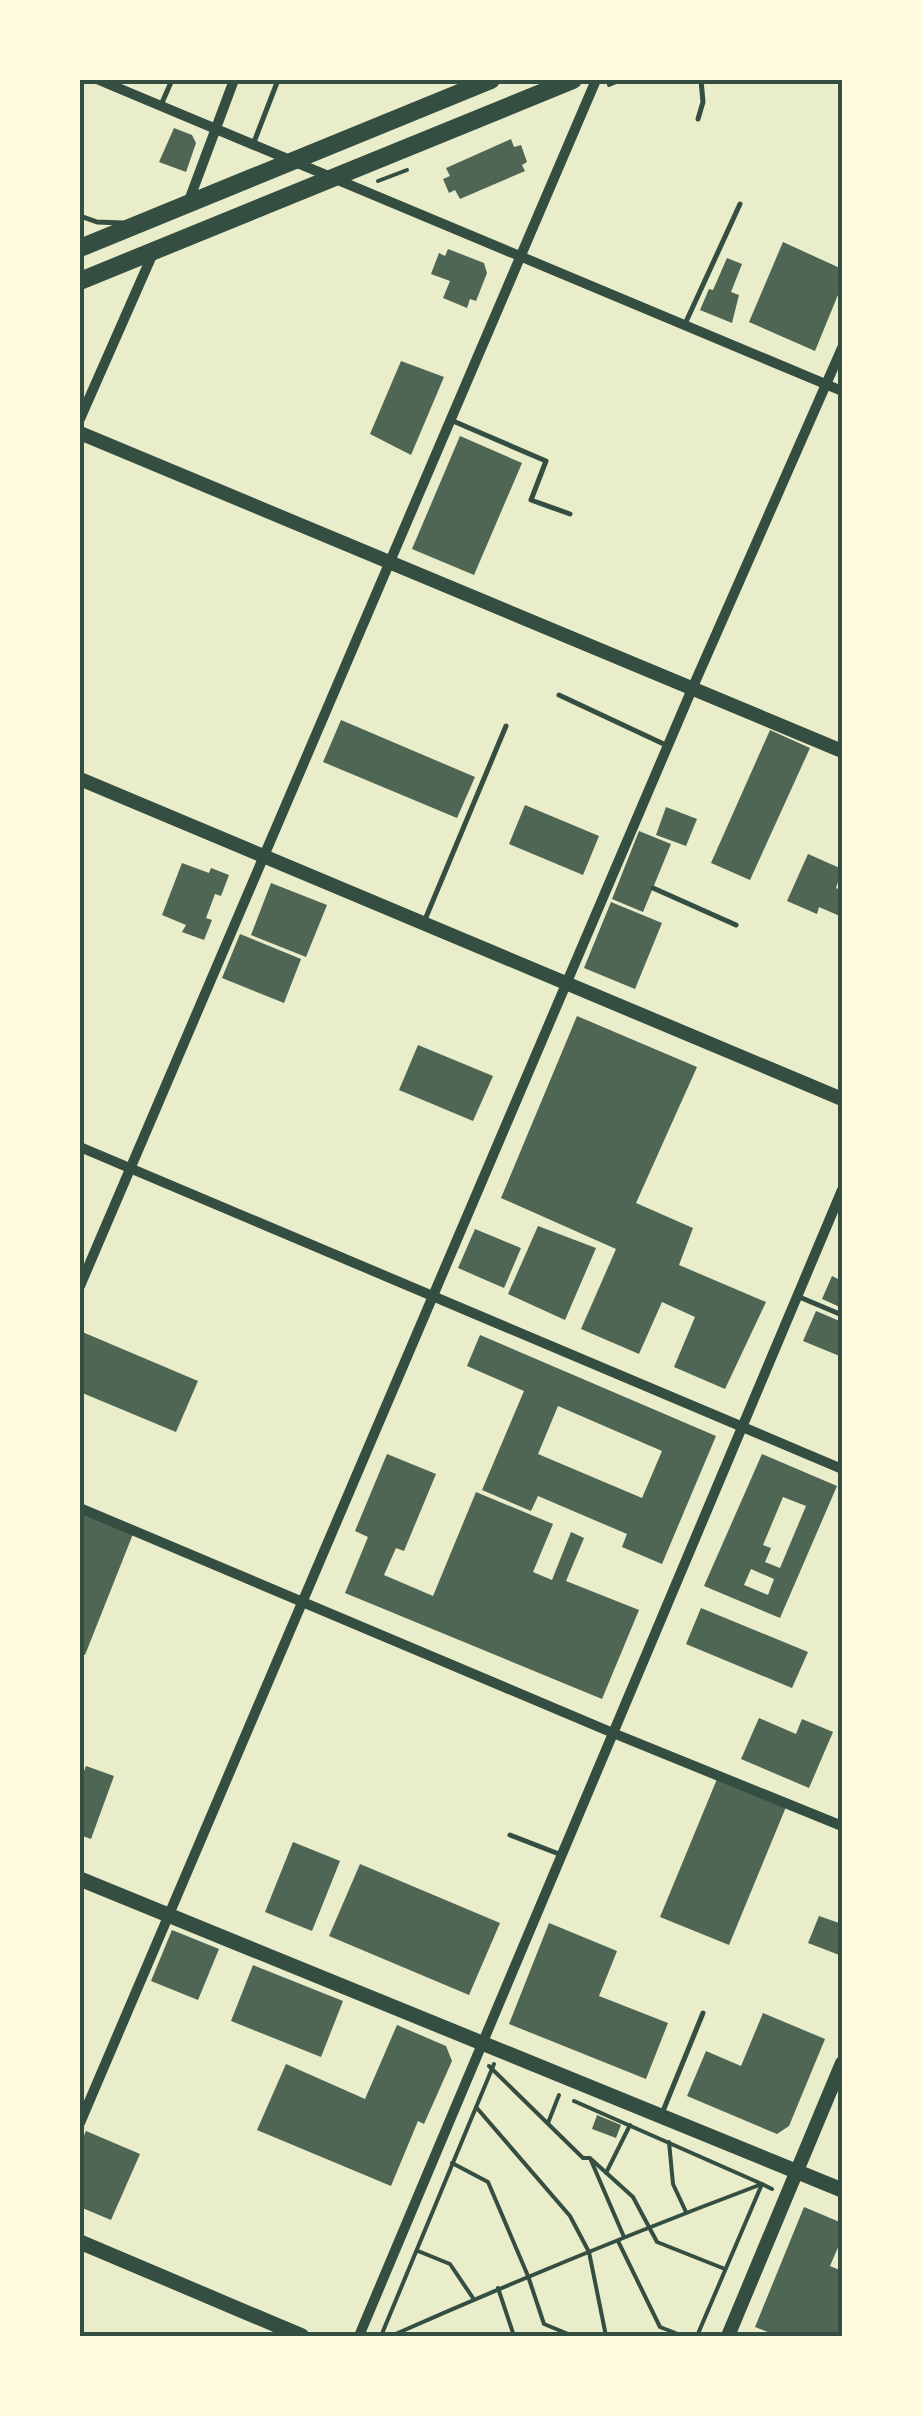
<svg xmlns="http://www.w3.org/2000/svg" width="922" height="2416" viewBox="0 0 922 2416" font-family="Lato,sans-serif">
<rect width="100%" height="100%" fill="#e9edc9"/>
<g fill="#4f6655" fill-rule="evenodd">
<polygon points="174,128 192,135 196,143 186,172 159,162"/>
<polygon points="511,139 514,147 521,145 527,162 522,165 525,171 460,199 455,190 449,193 443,179 450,176 446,168"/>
<polygon points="783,242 842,269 842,285 815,351 749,322"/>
<polygon points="448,249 484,263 487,273 476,301 470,299 467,308 443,298 450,281 431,274 439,253 445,256"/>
<polygon points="727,258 742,264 731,292 739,295 732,323 700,310 709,289 713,290"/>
<polygon points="401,361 444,377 411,455 370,434"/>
<polygon points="460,436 522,463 474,575 412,549"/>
<polygon points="341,720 475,777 457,818 323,762"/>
<polygon points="770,730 810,748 750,880 711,863"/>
<polygon points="525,805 599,836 583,875 509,844"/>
<polygon points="666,807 697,819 686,846 656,835"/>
<polygon points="639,831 671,844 643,912 612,899"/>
<polygon points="808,854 842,869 836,888 842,891 842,917 819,907 817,914 787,901"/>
<polygon points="182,863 209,873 211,868 229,875 221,896 215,894 206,918 212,920 204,940 182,932 186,925 162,915"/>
<polygon points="271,883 327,905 306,957 251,935"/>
<polygon points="611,902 662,923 635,989 584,968"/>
<polygon points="240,934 301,959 284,1003 222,978"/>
<polygon points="577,1016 697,1067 636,1203 693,1228 679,1265 766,1302 725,1389 674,1367 695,1317 662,1302 639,1354 581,1329 616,1249 501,1198"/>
<polygon points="418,1045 493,1076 473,1121 399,1090"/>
<polygon points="538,1226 596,1248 565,1320 508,1294"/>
<polygon points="475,1229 521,1248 504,1288 458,1268"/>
<polygon points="832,1276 842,1281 842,1308 822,1299"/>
<polygon points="816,1311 842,1322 842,1357 803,1341"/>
<polygon points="80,1331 198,1381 176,1432 80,1392"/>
<path d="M480 1335 716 1436 662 1564 622 1547 627 1534 538 1496 531 1511 482 1490 524 1391 467 1366ZM558 1406 662 1451 642 1498 538 1454Z"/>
<polygon points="387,1454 436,1474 404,1551 396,1548 384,1575 433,1596 476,1492 553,1524 533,1572 552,1580 571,1532 584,1538 566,1581 639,1610 602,1699 345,1593 368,1537 355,1531"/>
<path d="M762 1454 837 1486 780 1618 704 1586ZM783 1497 806 1506 780 1568 765 1562 771 1548 763 1545ZM751 1569 774 1579 768 1595 744 1585Z"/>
<polygon points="80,1513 133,1534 85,1655 80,1653"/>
<polygon points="701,1608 808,1652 792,1688 686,1644"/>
<polygon points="759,1718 796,1734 802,1719 833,1732 809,1788 741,1759"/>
<polygon points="86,1766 114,1776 91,1839 80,1835 80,1782"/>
<polygon points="717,1779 786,1807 729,1945 660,1917"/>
<polygon points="293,1842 340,1861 312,1931 265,1912"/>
<polygon points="360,1864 500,1923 469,1995 329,1936"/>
<polygon points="819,1916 842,1924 842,1956 808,1943"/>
<polygon points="549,1923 617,1951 599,1996 668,2023 646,2079 509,2024"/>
<polygon points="172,1930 219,1949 198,2000 151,1981"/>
<polygon points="253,1965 343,2001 321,2057 231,2021"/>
<polygon points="763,2013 825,2039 789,2126 777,2134 687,2096 706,2051 741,2066"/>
<polygon points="397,2025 446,2046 452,2061 424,2124 418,2121 391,2186 257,2130 286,2064 365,2099"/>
<polygon points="597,2115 621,2125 616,2138 592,2129"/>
<polygon points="86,2131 140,2154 111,2220 80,2207 80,2145"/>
<polygon points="804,2207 842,2223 842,2238 830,2266 842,2271 842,2336 778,2336 755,2327"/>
</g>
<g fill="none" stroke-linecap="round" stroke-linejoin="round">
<g stroke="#344e41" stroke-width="4">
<polyline points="609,85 621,80"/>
<polyline points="378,181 407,170"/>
<polyline points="489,2066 583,2158 590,2158 624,2237"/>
<polyline points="574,2101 762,2184 697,2336"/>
<polyline points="476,2107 570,2216 589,2252 606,2336"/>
<polyline points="548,2123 559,2095"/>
<polyline points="669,2142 673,2184 686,2212"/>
<polyline points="591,2159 633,2197 657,2242 725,2269"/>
<polyline points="452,2163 488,2182 528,2276 544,2324 573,2336"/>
<polyline points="606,2173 630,2125"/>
<polyline points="618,2241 660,2327 683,2336"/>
<polyline points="418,2251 450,2264 473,2298"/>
<polyline points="498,2288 514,2336"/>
<polyline points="381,2336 494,2064"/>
<path d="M391 2336C513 2282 637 2231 762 2184L772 2189"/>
</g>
<g stroke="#344e41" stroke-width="5">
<polyline points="161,105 172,80"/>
<polyline points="698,119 703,102 701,80"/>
<polyline points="254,142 278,80"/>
<polyline points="80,216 97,222 123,223"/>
<polyline points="685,324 740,204"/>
<polyline points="453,421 546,461 531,500 570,514"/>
<polyline points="559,695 668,746"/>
<polyline points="653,888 736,925"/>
<polyline points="424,922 506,726"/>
<polyline points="797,1296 842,1315"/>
<polyline points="510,1835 559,1854"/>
<polyline points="663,2111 703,2013"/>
</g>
<g stroke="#344e41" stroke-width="10">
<polyline points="99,80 842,391"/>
<polyline points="188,203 234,80"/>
<polyline points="80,419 154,251"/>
<polyline points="80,1147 842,1469"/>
<polyline points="80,1286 596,80"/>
<polyline points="80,1508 613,1733 842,1826"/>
<polyline points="80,2123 692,689 842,348"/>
<polyline points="359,2336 842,1190"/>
</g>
<g stroke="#344e41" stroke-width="14">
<polyline points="80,433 842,751"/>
<polyline points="80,779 842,1099"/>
<polyline points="728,2336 842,2063"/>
</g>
<g stroke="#344e41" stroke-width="15">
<polyline points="80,1879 842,2190"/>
<polyline points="80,2242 302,2336"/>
</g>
<g stroke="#344e41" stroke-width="18">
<polyline points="80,248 491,80"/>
<polyline points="80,281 573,80"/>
</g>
</g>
<rect width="922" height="2416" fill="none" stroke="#fefae0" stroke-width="165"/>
<rect x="82" y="82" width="758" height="2252" fill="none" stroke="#344e41" stroke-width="4"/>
</svg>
